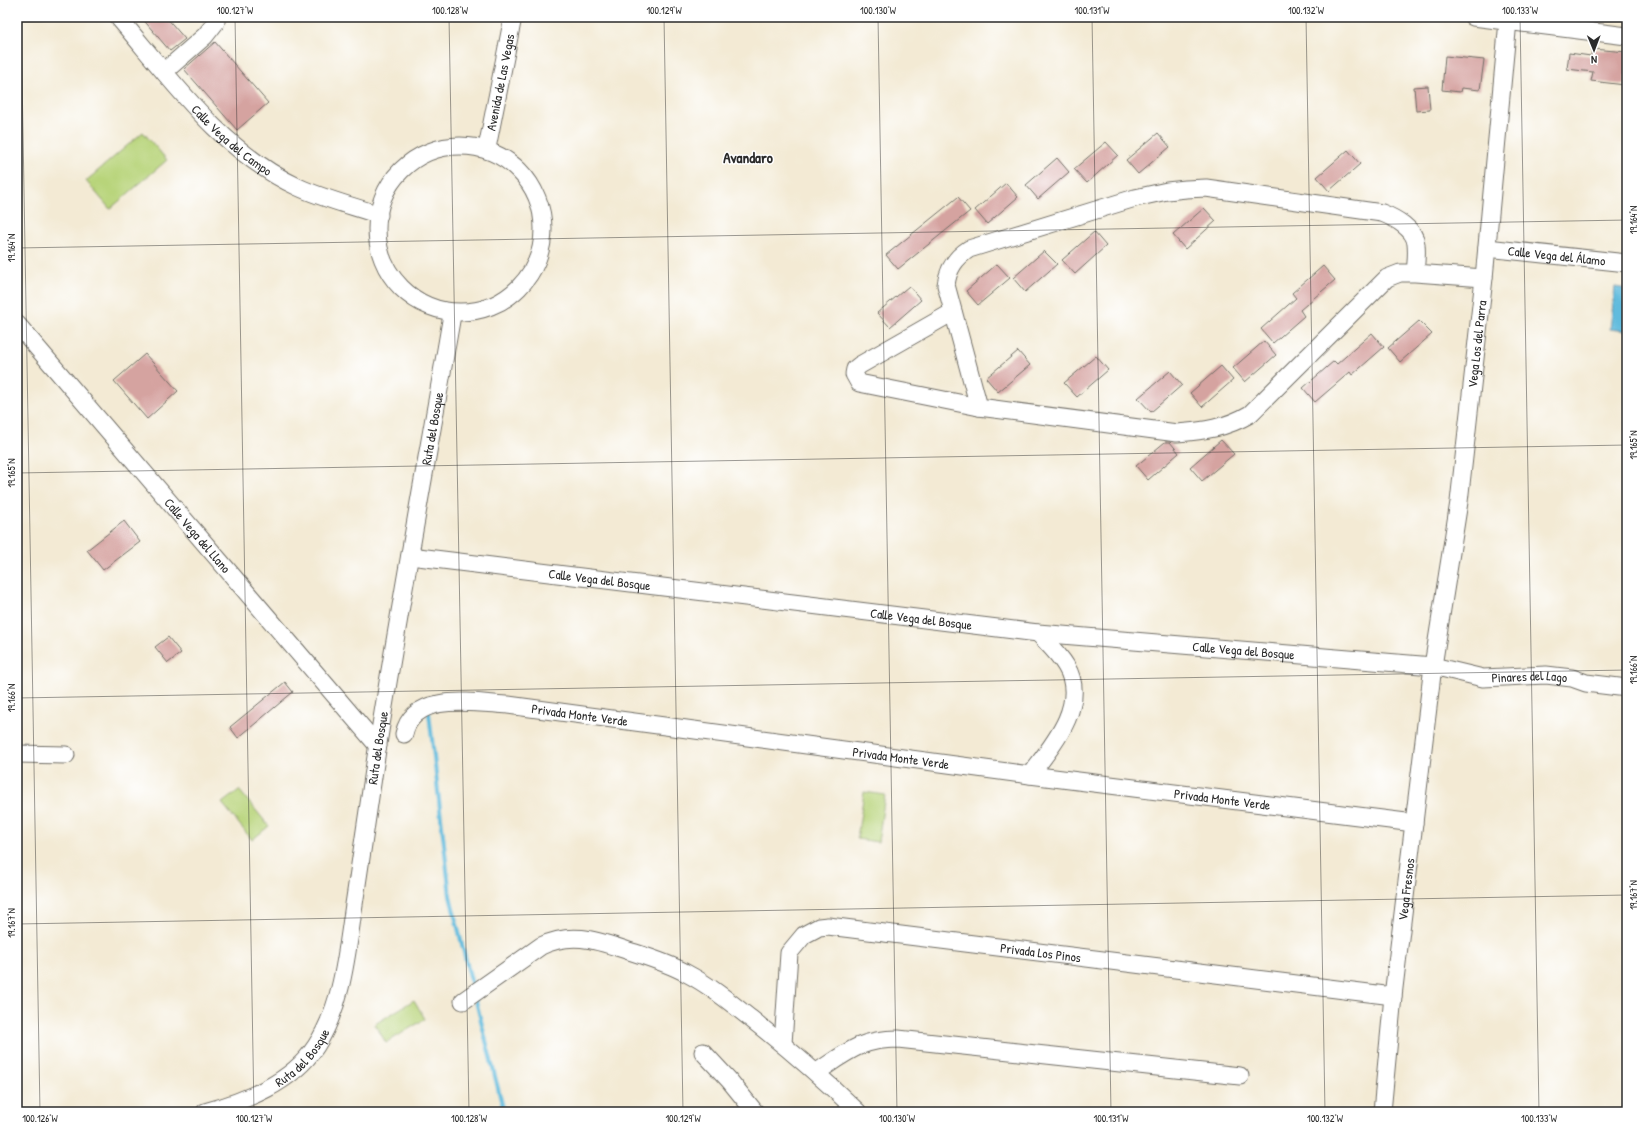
<svg xmlns="http://www.w3.org/2000/svg" width="1644" height="1129" viewBox="0 0 1644 1129" font-family="'Patrick Hand',sans-serif">
<rect width="100%" height="100%" fill="#fff"/>
<filter id="ink" filterUnits="userSpaceOnUse"><feTurbulence type="fractalNoise" baseFrequency=".025" numOctaves="2"/><feDisplacementMap in="SourceGraphic" scale="8" xChannelSelector="R" yChannelSelector="G"/><feConvolveMatrix kernelMatrix="1 2 1 2 8 2 1 2 1" color-interpolation-filters="sRGB"/></filter>
<filter id="wash" filterUnits="userSpaceOnUse"><feTurbulence type="fractalNoise" baseFrequency=".012" numOctaves="4" result="noise"/><feDisplacementMap in="SourceGraphic" scale="16" xChannelSelector="R" yChannelSelector="G"/><feGaussianBlur stdDeviation="0.9" result="paint"/><feColorMatrix in="noise" values="0 0 0 0 0 0 0 0 0 0 0 0 0 0 0 0 0 1.4 0 .05"/><feComposite in="paint" operator="in"/></filter>
<g filter="url(#wash)">
<rect width="100%" height="100%" fill="#f3ead4"/>
<g fill="#b8d47a" stroke="#728052">
<polygon points="143,132 167,160 110,209 86,181"/>
<polygon points="239,790 269,826 252,840 222,803"/>
<polygon points="864,792 885,795 878,842 857,839"/>
<polygon points="414,1000 425,1019 386,1043 375,1024"/>
</g>
<polygon fill="#60bbdd" stroke="#467384" points="1615,287 1627,289 1627,331 1610,329"/>
<g fill="none" stroke-linecap="round" stroke-linejoin="round">
<g stroke="#60bbdd" stroke-width="4">
<polyline points="429,713 450,896 473,989"/>
<polyline points="475,997 504,1112"/>
</g>
</g>
<g id="blocks">
<g fill="#d5a3a0">
<polygon points="141,17 166,17 185,39 170,51"/>
<polygon points="215,42 268,103 237,130 184,69"/>
<polygon points="1592,49 1627,52 1627,75 1625,75 1625,85 1591,81 1593,72 1567,69 1569,53 1591,56"/>
<polygon points="1445,56 1484,60 1480,90 1461,88 1460,92 1442,90"/>
<polygon points="1428,86 1430,110 1416,111 1414,87"/>
<polygon points="1158,133 1170,147 1138,174 1126,160"/>
<polygon points="1106,142 1118,155 1087,183 1074,169"/>
<polygon points="1348,150 1360,164 1329,191 1317,177"/>
<polygon points="1057,158 1069,172 1038,199 1026,185"/>
<polygon points="1006,183 1018,197 987,224 975,210"/>
<polygon points="958,197 970,211 898,269 886,255"/>
<polygon points="1204,208 1216,221 1185,249 1173,235"/>
<polygon points="1094,232 1106,246 1075,274 1062,260"/>
<polygon points="1044,251 1057,264 1025,292 1013,278"/>
<polygon points="997,264 1010,278 978,305 966,291"/>
<polygon points="1323,266 1335,280 1300,310 1304,316 1273,343 1261,329 1296,298 1292,293"/>
<polygon points="909,286 921,300 890,327 877,313"/>
<polygon points="1419,321 1432,334 1400,362 1388,348"/>
<polygon points="1372,333 1384,347 1352,375 1350,372 1315,402 1303,388 1334,361 1337,364"/>
<polygon points="1264,341 1276,355 1245,382 1233,368"/>
<polygon points="1018,351 1030,365 998,392 986,378"/>
<polygon points="145,354 178,391 147,419 114,381"/>
<polygon points="1096,356 1108,370 1077,397 1064,383"/>
<polygon points="1221,366 1233,380 1202,407 1190,393"/>
<polygon points="1170,371 1182,385 1151,412 1138,398"/>
<polygon points="1221,440 1234,454 1202,481 1190,467"/>
<polygon points="1165,442 1170,442 1179,453 1148,480 1136,466"/>
<polygon points="124,521 140,542 103,570 87,550"/>
<polygon points="168,637 181,653 168,663 155,647"/>
<polygon points="285,682 293,692 238,738 230,727"/>
</g>
</g>
</g>
<g filter="url(#ink)">
<use href="#blocks" fill-opacity="0" stroke="#716e66" stroke-width="1"/>
<g fill="none" stroke-linecap="round" stroke-linejoin="round">
<defs>
<g id="minor">
<path id="s1" d="M118 17C172 80 221 151 298 187 324 199 353 206 379 215"/>
<polyline points="1473,17 1627,36"/>
<polyline points="165,71 205,36 216,22 216,17"/>
<circle cx="460" cy="229" r="83"/>
<path id="s2" d="M487 148 513 17"/>
<path id="s3" d="M1487 248 1627 263"/>
<path d="M1415 273C1416 264 1417 253 1416 244 1415 229 1395 218 1382 213L1206 188 1186 189 1167 191 1135 198 969 249C955 258 948 269 946 285L979 407 1177 433C1204 431 1226 428 1250 414L1387 278 1400 273H1415L1484 278"/>
<polyline points="953,312 860,365 855,369 854,374 859,383 979,407"/>
<path id="s4" d="M17 324 378 746"/>
<path id="s5" d="M410 556 1038 633 1433 666 1483 678 1546 675 1572 678 1586 683 1627 688"/>
<path id="s6" d="M404 734C413 691 475 703 508 705L1030 775 1414 823"/>
<polyline points="17,754 66,755"/>
<path d="M1030 775C1052 746 1089 704 1066 666 1059 654 1047 643 1038 633"/>
<path d="M463 1001 541 946C570 932 593 939 623 949 644 956 666 962 686 973 709 985 730 1002 750 1018 788 1048 824 1079 858 1112"/>
<path id="s7" d="M783 1044 789 953 804 935 819 927 828 926 1393 996"/>
<polyline points="703,1052 729,1080 755,1112"/>
<path d="M817 1072C847 1052 861 1039 898 1039L1240 1076"/>
<path id="s8" d="M205 1112C245 1101 292 1083 316 1046 344 1003 347 948 355 898 362 849 370 799 377 750 400 604 427 460 452 315"/>
<path id="s9" d="M1382 1112 1393 996 1433 666 1459 502 1484 278 1508 21"/>
</g>
</defs>
<use href="#minor" stroke="#716e66" stroke-width="19"/>
<use href="#minor" stroke="#fff" stroke-width="17"/>
</g>
</g>
<path fill="none" stroke="#2b2b2b" stroke-width="1" stroke-opacity="0.45" d="M21 17 40 1112M235 17 254 1112M449 17 469 1112M664 17 683 1112M878 17 897 1112M1092 17 1111 1112M1306 17 1325 1112M1520 17 1539 1112M17 22 321 17M17 248 1627 220M17 473 1627 445M17 698 1627 670M17 924 1627 895"/>
<g text-anchor="middle" dominant-baseline="central" stroke-width="3" stroke-linejoin="round" paint-order="stroke">
<g font-size="13" fill="#2b2b2b" stroke="#fff">
<text stroke="none"><textPath href="#s2" startOffset="67">Avenida de Las Vegas</textPath></text>
<text stroke="none"><textPath href="#s1" startOffset="168">Calle Vega del Campo</textPath></text>
<text stroke="none"><textPath href="#s3" startOffset="70">Calle Vega del Álamo</textPath></text>
<text stroke="none"><textPath href="#s9" startOffset="774">Vega Los del Parra</textPath></text>
<text stroke="none"><textPath href="#s8" startOffset="762">Ruta del Bosque</textPath></text>
<text stroke="none"><textPath href="#s4" startOffset="278">Calle Vega del Llano</textPath></text>
<text stroke="none"><textPath href="#s5" startOffset="191">Calle Vega del Bosque</textPath></text>
<text stroke="none"><textPath href="#s5" startOffset="515">Calle Vega del Bosque</textPath></text>
<text stroke="none"><textPath href="#s5" startOffset="839">Calle Vega del Bosque</textPath></text>
<text stroke="none"><textPath href="#s5" startOffset="1127">Pinares del Lago</textPath></text>
<text stroke="none"><textPath href="#s6" startOffset="191">Privada Monte Verde</textPath></text>
<text stroke="none"><textPath href="#s8" startOffset="438">Ruta del Bosque</textPath></text>
<text stroke="none"><textPath href="#s6" startOffset="515">Privada Monte Verde</textPath></text>
<text stroke="none"><textPath href="#s6" startOffset="839">Privada Monte Verde</textPath></text>
<text stroke="none"><textPath href="#s9" startOffset="224">Vega Fresnos</textPath></text>
<text stroke="none"><textPath href="#s7" startOffset="355">Privada Los Pinos</textPath></text>
<text stroke="none"><textPath href="#s8" startOffset="114">Ruta del Bosque</textPath></text>
</g>
<g font-size="15" font-weight="bold" fill="#2b2b2b" stroke="#fff">
<text x="748" y="157">Avandaro</text>
</g>
</g>
<rect width="1644" height="1129" fill="none" stroke="#fff" stroke-width="44"/>
<g transform="translate(1594 50) rotate(179)" stroke="#ffffff" stroke-width="3" paint-order="stroke">
<path d="M0-3L7 15L0 10L-7 15Z" fill="#2b2b2b"/>
<text y="-6" font-size="11" font-weight="bold" text-anchor="middle" fill="#2b2b2b">N</text>
</g>
<rect x="22" y="22" width="1600" height="1085" fill="none" stroke="#2b2b2b" stroke-width="1.5"/>
<g font-size="10" text-anchor="middle" fill="#2b2b2b">
<text x="235" y="14">100.127°W</text>
<text x="450" y="14">100.128°W</text>
<text x="664" y="14">100.129°W</text>
<text x="878" y="14">100.130°W</text>
<text x="1092" y="14">100.131°W</text>
<text x="1306" y="14">100.132°W</text>
<text x="1520" y="14">100.133°W</text>
<text transform="translate(1633 220) rotate(-90)" y="4">19.164°N</text>
<text transform="translate(11 248) rotate(-90)" y="4">19.164°N</text>
<text transform="translate(1633 445) rotate(-90)" y="4">19.165°N</text>
<text transform="translate(11 473) rotate(-90)" y="4">19.165°N</text>
<text transform="translate(1633 670) rotate(-90)" y="4">19.166°N</text>
<text transform="translate(11 698) rotate(-90)" y="4">19.166°N</text>
<text transform="translate(1633 895) rotate(-90)" y="4">19.167°N</text>
<text transform="translate(11 923) rotate(-90)" y="4">19.167°N</text>
<text x="40" y="1122">100.126°W</text>
<text x="254" y="1122">100.127°W</text>
<text x="469" y="1122">100.128°W</text>
<text x="683" y="1122">100.129°W</text>
<text x="897" y="1122">100.130°W</text>
<text x="1111" y="1122">100.131°W</text>
<text x="1325" y="1122">100.132°W</text>
<text x="1539" y="1122">100.133°W</text>
</g>
</svg>
